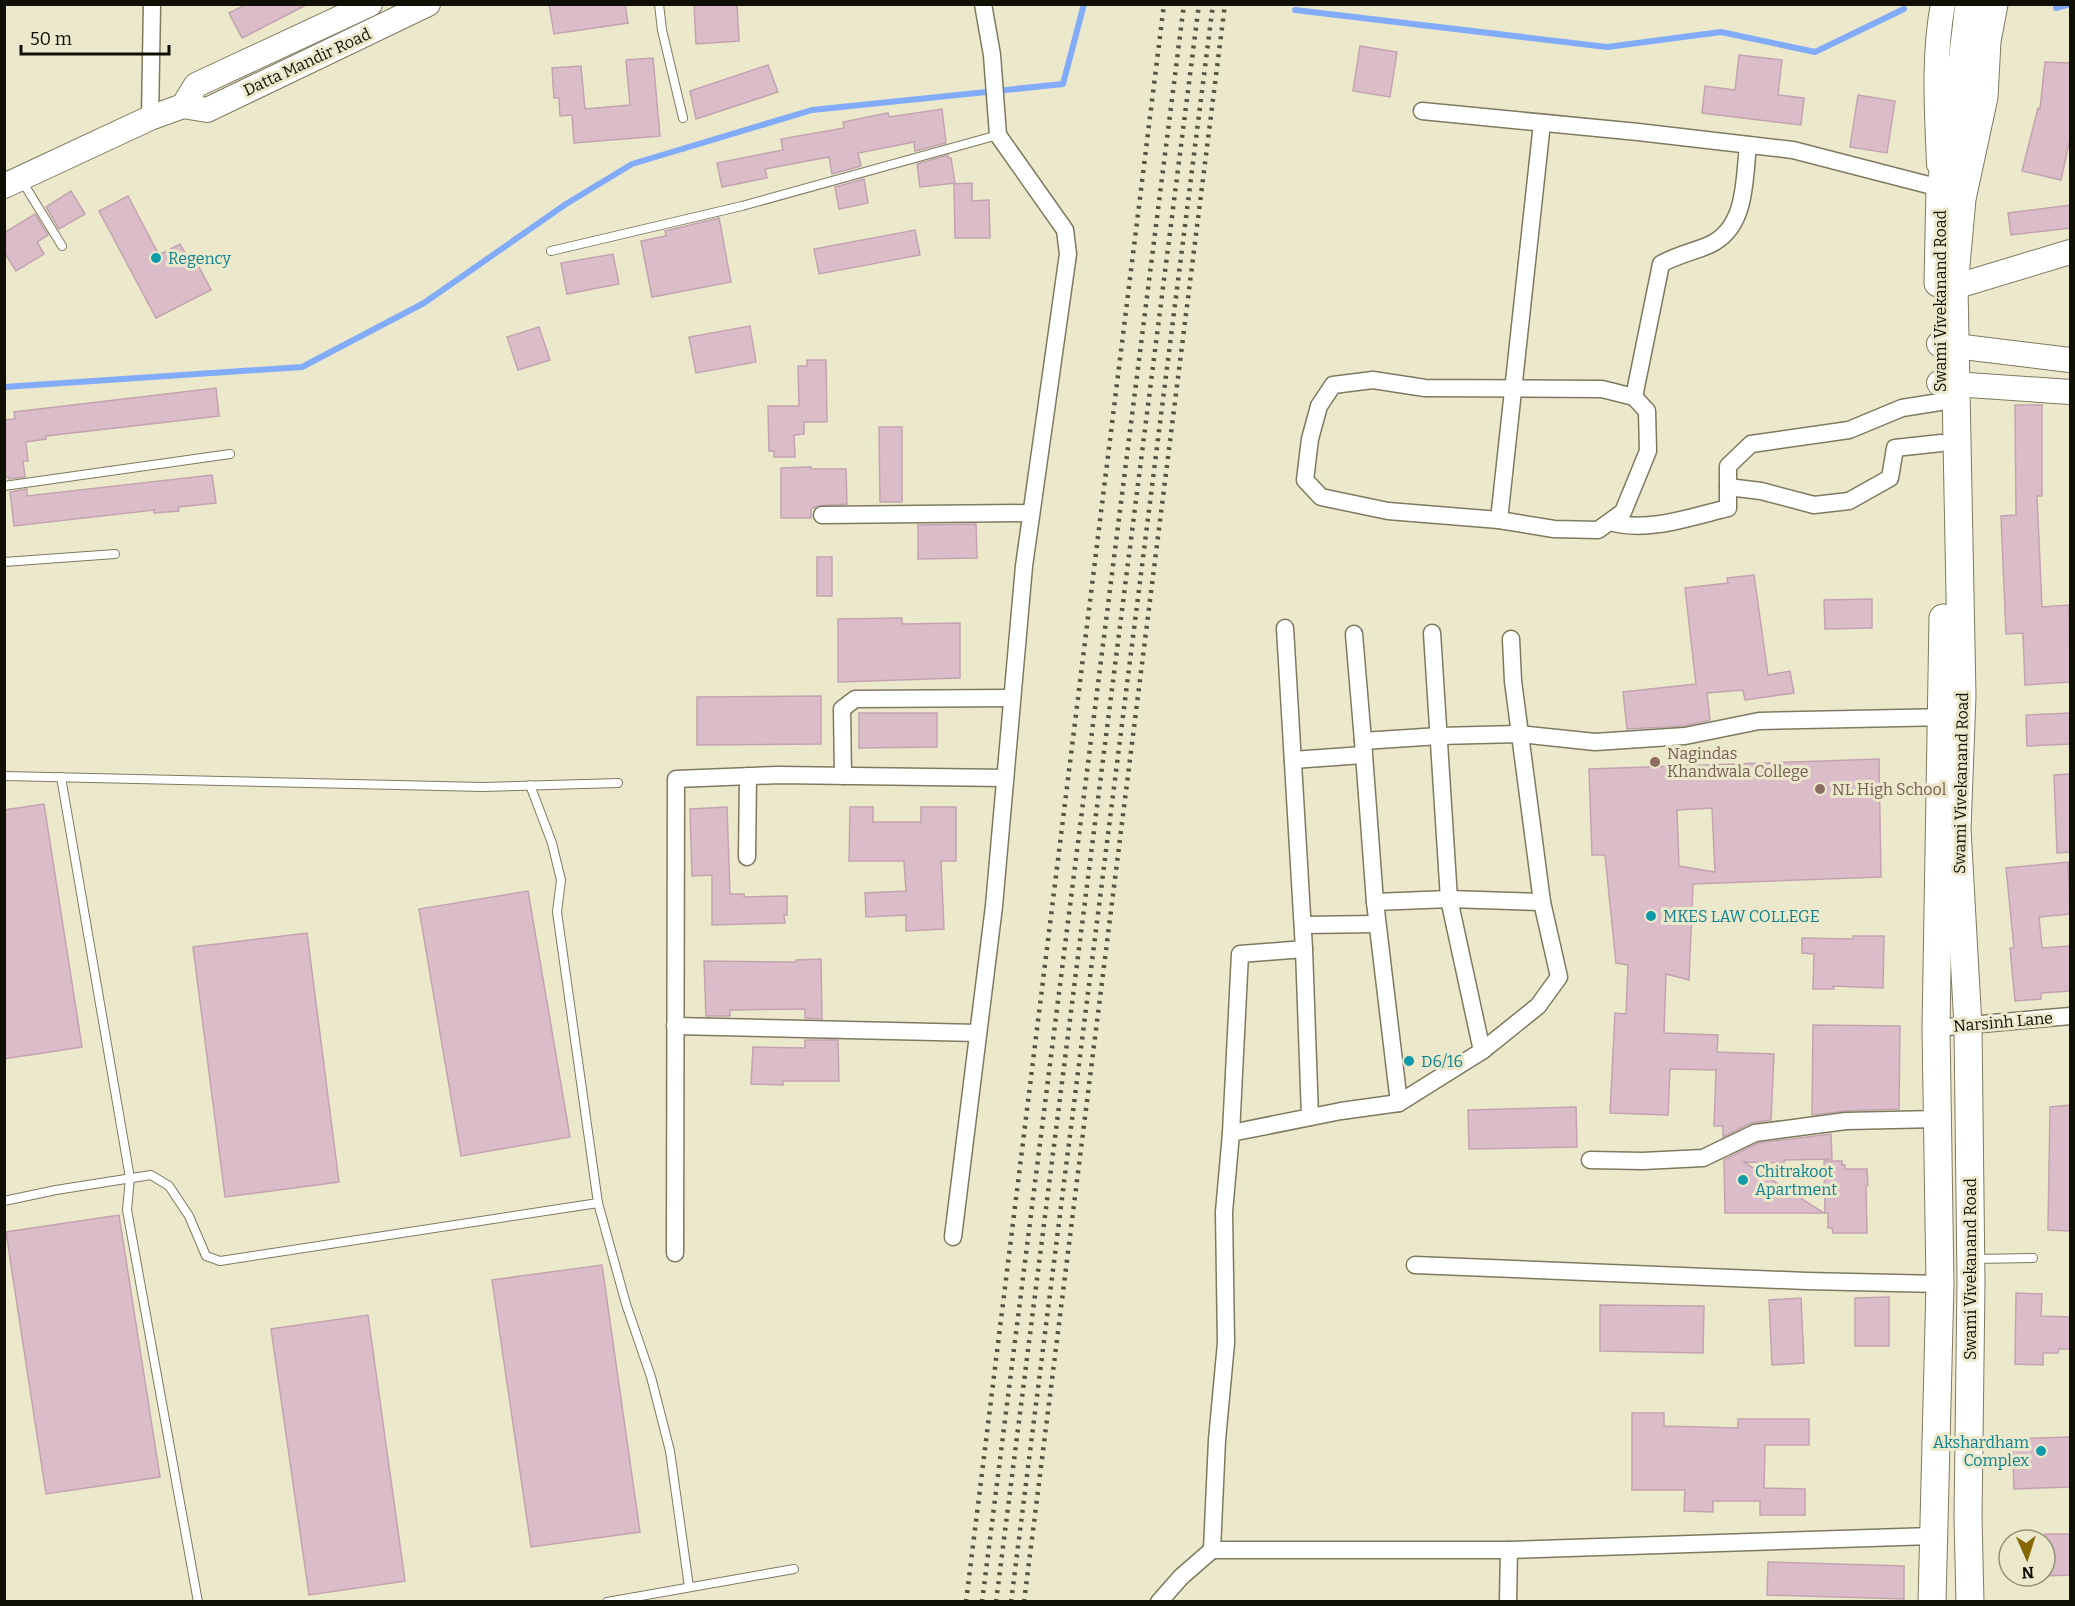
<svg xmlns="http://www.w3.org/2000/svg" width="2075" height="1606" viewBox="0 0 2075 1606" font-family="Bitter,serif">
<rect width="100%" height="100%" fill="#ece8cb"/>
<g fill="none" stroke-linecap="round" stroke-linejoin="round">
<g stroke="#82abfa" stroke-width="6">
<polyline points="2056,8 2070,4"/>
<polyline points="1295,10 1607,47 1721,32 1815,52 1904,9"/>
<polyline points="4,387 302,367 424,303 566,204 632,164 812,110 1063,84 1084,4"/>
</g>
</g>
<g fill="#dbbcc9" stroke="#c2a4b0" stroke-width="1.5" fill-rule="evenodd">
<polygon points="247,4 308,4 242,38 229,13"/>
<polygon points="549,4 625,4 628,23 554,34"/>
<polygon points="694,4 737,4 739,41 696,44"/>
<polygon points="1360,46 1397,52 1390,97 1353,91"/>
<polygon points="1739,55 1782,60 1778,95 1804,98 1801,125 1702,113 1705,86 1735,90"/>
<polygon points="653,58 660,136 574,143 572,115 560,116 559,98 554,98 552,68 581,66 585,109 630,105 626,60"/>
<polygon points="2045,62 2070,63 2070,139 2061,180 2022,171 2038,108 2040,109"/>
<polygon points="768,65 778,92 696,119 690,91"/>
<polygon points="1858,95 1895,101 1887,153 1850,147"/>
<polygon points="942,109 946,143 915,151 914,142 858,153 861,166 832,174 829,157 765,169 767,178 722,187 717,163 783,150 781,139 844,128 843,122 888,113 889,117"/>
<polygon points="948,155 948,158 951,158 955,183 920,187 917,164"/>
<polygon points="864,179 868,203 839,209 835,187"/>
<polygon points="972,183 972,201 989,200 990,238 955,238 954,184"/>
<polygon points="71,191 85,214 59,229 46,207"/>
<polygon points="128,196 159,255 180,244 189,260 194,257 211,290 156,318 99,211"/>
<polygon points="2070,205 2070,228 2011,235 2008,213"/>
<polygon points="35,214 48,235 37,242 44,254 16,271 4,252 4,233"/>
<polygon points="719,218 731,282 652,297 641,241 666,236 665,231"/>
<polygon points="915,230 920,255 819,274 814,249"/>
<polygon points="613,254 619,284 567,294 561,263"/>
<polygon points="750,326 756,362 696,373 689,337"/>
<polygon points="539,327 550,360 518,370 507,337"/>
<polygon points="807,360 826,360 827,422 804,422 804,434 794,435 795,457 774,457 774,451 769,451 768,406 799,406 798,366 807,366"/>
<polygon points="216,388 219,416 46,436 46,439 26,442 28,461 23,461 25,477 9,479 9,477 4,478 4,420 15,419 14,412"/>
<polygon points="2015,405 2042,405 2042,496 2037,496 2042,607 2069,605 2070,682 2025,685 2023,633 2006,634 2001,516 2016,515"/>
<polygon points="879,427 902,427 902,502 880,502"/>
<polygon points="811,467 811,469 846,469 847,504 817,506 811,509 811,518 781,518 781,468"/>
<polygon points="212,475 216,503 178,507 179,511 154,513 154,510 14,526 10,492 27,489 27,496"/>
<polygon points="976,524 977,558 918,559 918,525"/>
<rect x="817" y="557" width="15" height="39"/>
<polygon points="1754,575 1768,675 1790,671 1794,693 1745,700 1743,690 1707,693 1710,720 1684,726 1627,729 1623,692 1696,684 1685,588 1728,583 1727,578"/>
<polygon points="1872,599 1872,628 1825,629 1824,600"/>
<polygon points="902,618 902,624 960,623 960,678 838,682 838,619"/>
<polygon points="821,696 821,744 697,745 697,697"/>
<polygon points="859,713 937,713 937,747 859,748"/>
<polygon points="2070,713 2070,744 2027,746 2026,715"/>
<path d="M1879 759 1881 877 1693 884 1689 980 1666 974 1664 1033 1718 1035 1717 1052 1774 1054 1771 1120 1751 1123 1723 1137V1126H1714L1716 1070 1670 1069 1668 1115 1610 1113 1615 1013 1626 1014 1628 965 1616 963 1605 855H1592L1589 769ZM1712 808 1715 872 1679 866 1677 810Z"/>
<polygon points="2070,774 2070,852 2057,853 2054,775"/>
<polygon points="44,804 82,1047 4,1059 4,810"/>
<polygon points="727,807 730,894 744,894 744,897 787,896 787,915 784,915 785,923 712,925 712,875 692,876 690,809"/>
<polygon points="850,807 873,807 873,822 921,822 921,807 956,807 956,861 941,861 944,929 906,931 906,915 866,917 865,893 906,891 904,861 849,861"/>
<polygon points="2068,862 2070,914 2039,917 2042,948 2070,946 2070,991 2041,993 2041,999 2015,1001 2010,948 2014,948 2006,868"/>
<polygon points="528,891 570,1137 461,1156 419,909"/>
<polygon points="307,933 339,1182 225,1197 193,947"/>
<polygon points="1853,936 1884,936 1883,988 1833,986 1834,989 1813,989 1814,954 1802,953 1802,938 1853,939"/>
<polygon points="821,959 822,1019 805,1018 805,1009 730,1010 730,1016 706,1016 704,961 796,962 796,960"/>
<polygon points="1813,1025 1900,1026 1899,1109 1846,1111 1812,1115"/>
<polygon points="805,1040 838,1040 839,1081 783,1081 783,1085 751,1084 753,1047 805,1048"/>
<polygon points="2070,1105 2070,1231 2048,1230 2050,1107"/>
<polygon points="1576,1107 1577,1147 1469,1149 1468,1110"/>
<polygon points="1831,1134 1832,1159 1784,1160 1784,1163 1744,1162 1824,1213 1725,1213 1724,1160 1758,1143"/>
<polygon points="1824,1161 1842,1161 1842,1165 1845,1165 1845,1169 1867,1169 1868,1185 1866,1186 1867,1233 1833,1233 1832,1228 1828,1228 1828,1213 1825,1213"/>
<polygon points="119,1215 160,1477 46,1494 6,1232"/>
<polygon points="602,1265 640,1532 531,1547 492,1280"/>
<polygon points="2016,1293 2042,1294 2041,1316 2070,1317 2070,1349 2059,1349 2058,1353 2043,1353 2043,1365 2015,1364"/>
<polygon points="1889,1297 1889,1346 1855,1346 1855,1298"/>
<polygon points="1801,1298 1804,1363 1772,1365 1769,1300"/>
<polygon points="1600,1305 1704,1306 1703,1353 1600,1351"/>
<polygon points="368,1315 405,1581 309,1595 271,1329"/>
<polygon points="1632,1413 1664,1413 1664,1426 1738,1428 1738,1419 1809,1419 1809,1445 1765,1445 1764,1488 1805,1489 1805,1515 1760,1515 1760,1501 1713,1501 1713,1512 1684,1511 1685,1490 1632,1490"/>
<polygon points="2070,1437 2070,1487 2014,1489 2012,1439"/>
<polygon points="2045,1534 2070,1534 2070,1575 2045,1576"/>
<polygon points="1768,1562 1904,1566 1904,1599 1767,1595"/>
</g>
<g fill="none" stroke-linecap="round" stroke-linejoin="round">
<defs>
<g id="lane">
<polyline points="659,4 662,30 683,118"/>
<polyline points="22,181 62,246"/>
<polyline points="551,251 742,206 998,135"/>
<polyline points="4,486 230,454"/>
<polyline points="4,562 115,554"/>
<polyline points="4,776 483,787 618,783"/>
<polyline points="61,777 130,1178 127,1210 198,1602"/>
<polyline points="4,1201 56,1190 151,1175 169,1186 189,1216 206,1256 220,1261 598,1203 557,912 561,880 552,843 530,785"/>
<polyline points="598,1203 626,1304 651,1377 670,1451 689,1587"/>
<polyline points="1974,1259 2033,1258"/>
<polyline points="607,1602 794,1569"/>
</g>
<g id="street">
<polyline points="1422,111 1638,132 1793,150 1940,188"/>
<polyline points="150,118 152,4"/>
<polygon points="1373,380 1425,388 1602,389 1634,397 1647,411 1648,451 1623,512 1598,530 1554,529 1499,520 1388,511 1321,497 1305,480 1310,439 1319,406 1333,385"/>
<path d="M1634 397 1661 264C1677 255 1693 252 1709 245 1747 228 1744 180 1748 145"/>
<polyline points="1728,487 1761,491 1814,505 1849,501 1890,478 1895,448 1941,443"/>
<polyline points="822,515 1031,513"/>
<polyline points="1499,520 1542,123"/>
<path d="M1610 522C1647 533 1691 517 1728 508V466L1751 444 1849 430 1902 408 1940 402"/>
<polyline points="1285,628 1304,949"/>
<polyline points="1432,633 1449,899 1482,1051 1399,1103 1341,1111 1231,1133 1224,1212 1226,1343 1217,1440 1212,1550 1509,1550 1932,1536"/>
<polyline points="1354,634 1363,741"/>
<polyline points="1293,760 1363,755"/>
<polyline points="843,776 842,709 855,699 1012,698"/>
<polyline points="747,857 748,776"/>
<polyline points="1375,902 1363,741 1439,736 1519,734 1595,742 1685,736 1759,721 1949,717"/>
<polyline points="1303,925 1376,924"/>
<polyline points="675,1026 978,1033"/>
<polyline points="1936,1028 2070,1016"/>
<polyline points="1482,1051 1538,1006 1559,977 1542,902"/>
<polyline points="1399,1103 1375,902 1449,899 1542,902 1513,681 1511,639"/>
<polyline points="1231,1133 1240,954 1304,949 1310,1117"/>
<polyline points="1590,1160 1643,1161 1703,1158 1755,1133 1846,1121 1937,1119"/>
<polyline points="953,1237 994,906 1024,566 1068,254 1065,230 998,135 992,55 983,4"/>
<polyline points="675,1253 676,779 778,775 1005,778"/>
<polyline points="1415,1265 1806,1281 1940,1284"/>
<polyline points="1159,1602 1181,1577 1212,1550"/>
<polyline points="1508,1602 1509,1550"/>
</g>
<g id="secondary">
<polyline points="183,106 196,85 370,4"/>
<path d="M1939 164C1937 111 1933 57 1943 4"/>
<polyline points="4,186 150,118 183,106 207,110 428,4"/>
<polyline points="1954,287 2070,252"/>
<polyline points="1939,344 2070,360"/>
<polyline points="1939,383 2070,392"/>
</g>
<g id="primary">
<polyline points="1938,283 1940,188 1957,105 1969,4"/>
<polyline points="1932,1602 1940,1284 1936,1028 1943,618"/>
<polyline points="1970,1602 1968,1518 1971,1282 1968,1026 1957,829 1962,696 1954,287 1962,199 1984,97 1987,41 1994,4"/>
</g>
</defs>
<use href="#lane" stroke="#7e7a60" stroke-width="10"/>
<use href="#street" stroke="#7e7a60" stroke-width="19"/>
<use href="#secondary" stroke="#7e7a60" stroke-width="26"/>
<use href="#primary" stroke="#7e7a60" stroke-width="29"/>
<use href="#lane" stroke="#fff" stroke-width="8"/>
<use href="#street" stroke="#fff" stroke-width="16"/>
<use href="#secondary" stroke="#fff" stroke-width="24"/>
<use href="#primary" stroke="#fff" stroke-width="27"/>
<g stroke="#565445" stroke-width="4.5" stroke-dasharray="3 6" stroke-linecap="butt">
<polyline points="966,1602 1164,4"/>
<polyline points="982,1602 1184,4"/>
<polyline points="996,1602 1199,4"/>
<polyline points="1011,1602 1213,4"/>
<polyline points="1024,1602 1225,4"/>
</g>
</g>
<g fill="#0f9aa8" stroke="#ece8cb" stroke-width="2">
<circle cx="156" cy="258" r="6"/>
<circle cx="1651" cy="916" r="6"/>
<circle cx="1409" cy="1061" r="6"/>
<circle cx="1743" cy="1180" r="6"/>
<circle cx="2041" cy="1451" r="6"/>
</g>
<g fill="#8d6e63" stroke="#ece8cb" stroke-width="2">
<circle cx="1655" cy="762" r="6"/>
<circle cx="1820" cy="789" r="6"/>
</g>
<g text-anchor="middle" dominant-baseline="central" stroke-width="6" stroke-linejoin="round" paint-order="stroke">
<g font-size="16" fill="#100f06" stroke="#ece8cb">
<text transform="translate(307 62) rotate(-25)">Datta Mandir Road</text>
<text transform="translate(1940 301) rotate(-90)">Swami Vivekanand Road</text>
<text transform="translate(1961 783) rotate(-89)">Swami Vivekanand Road</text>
<text transform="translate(2003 1022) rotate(-5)">Narsinh Lane</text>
<text transform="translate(1970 1269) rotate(-90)">Swami Vivekanand Road</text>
</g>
<g font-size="16" fill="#0d838f" stroke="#ece8cb" text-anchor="start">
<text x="168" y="258">Regency</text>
<text x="1663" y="916">MKES LAW COLLEGE</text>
<text x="1421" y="1061">D6/16</text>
<text x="1755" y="1171">Chitrakoot<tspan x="1755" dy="18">Apartment</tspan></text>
<text x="2029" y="1442" text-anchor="end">Akshardham<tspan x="2029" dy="18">Complex</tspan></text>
</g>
<g font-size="16" fill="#785e54" stroke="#ece8cb" text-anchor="start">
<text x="1667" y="753">Nagindas<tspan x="1667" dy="18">Khandwala College</tspan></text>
<text x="1832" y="789">NL High School</text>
</g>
</g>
<rect width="2075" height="1606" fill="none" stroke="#100f06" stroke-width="12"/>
<g transform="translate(2027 1558) rotate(177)"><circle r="28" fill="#ece8cb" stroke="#94917c" stroke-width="1.5"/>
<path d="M0-4.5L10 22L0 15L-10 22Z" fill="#866702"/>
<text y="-9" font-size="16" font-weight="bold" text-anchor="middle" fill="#100f06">N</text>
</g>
<path d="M21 45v9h148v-9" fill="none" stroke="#100f06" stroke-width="3"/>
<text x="30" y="45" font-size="18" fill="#100f06" stroke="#ece8cb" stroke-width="4.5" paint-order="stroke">50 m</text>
</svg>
